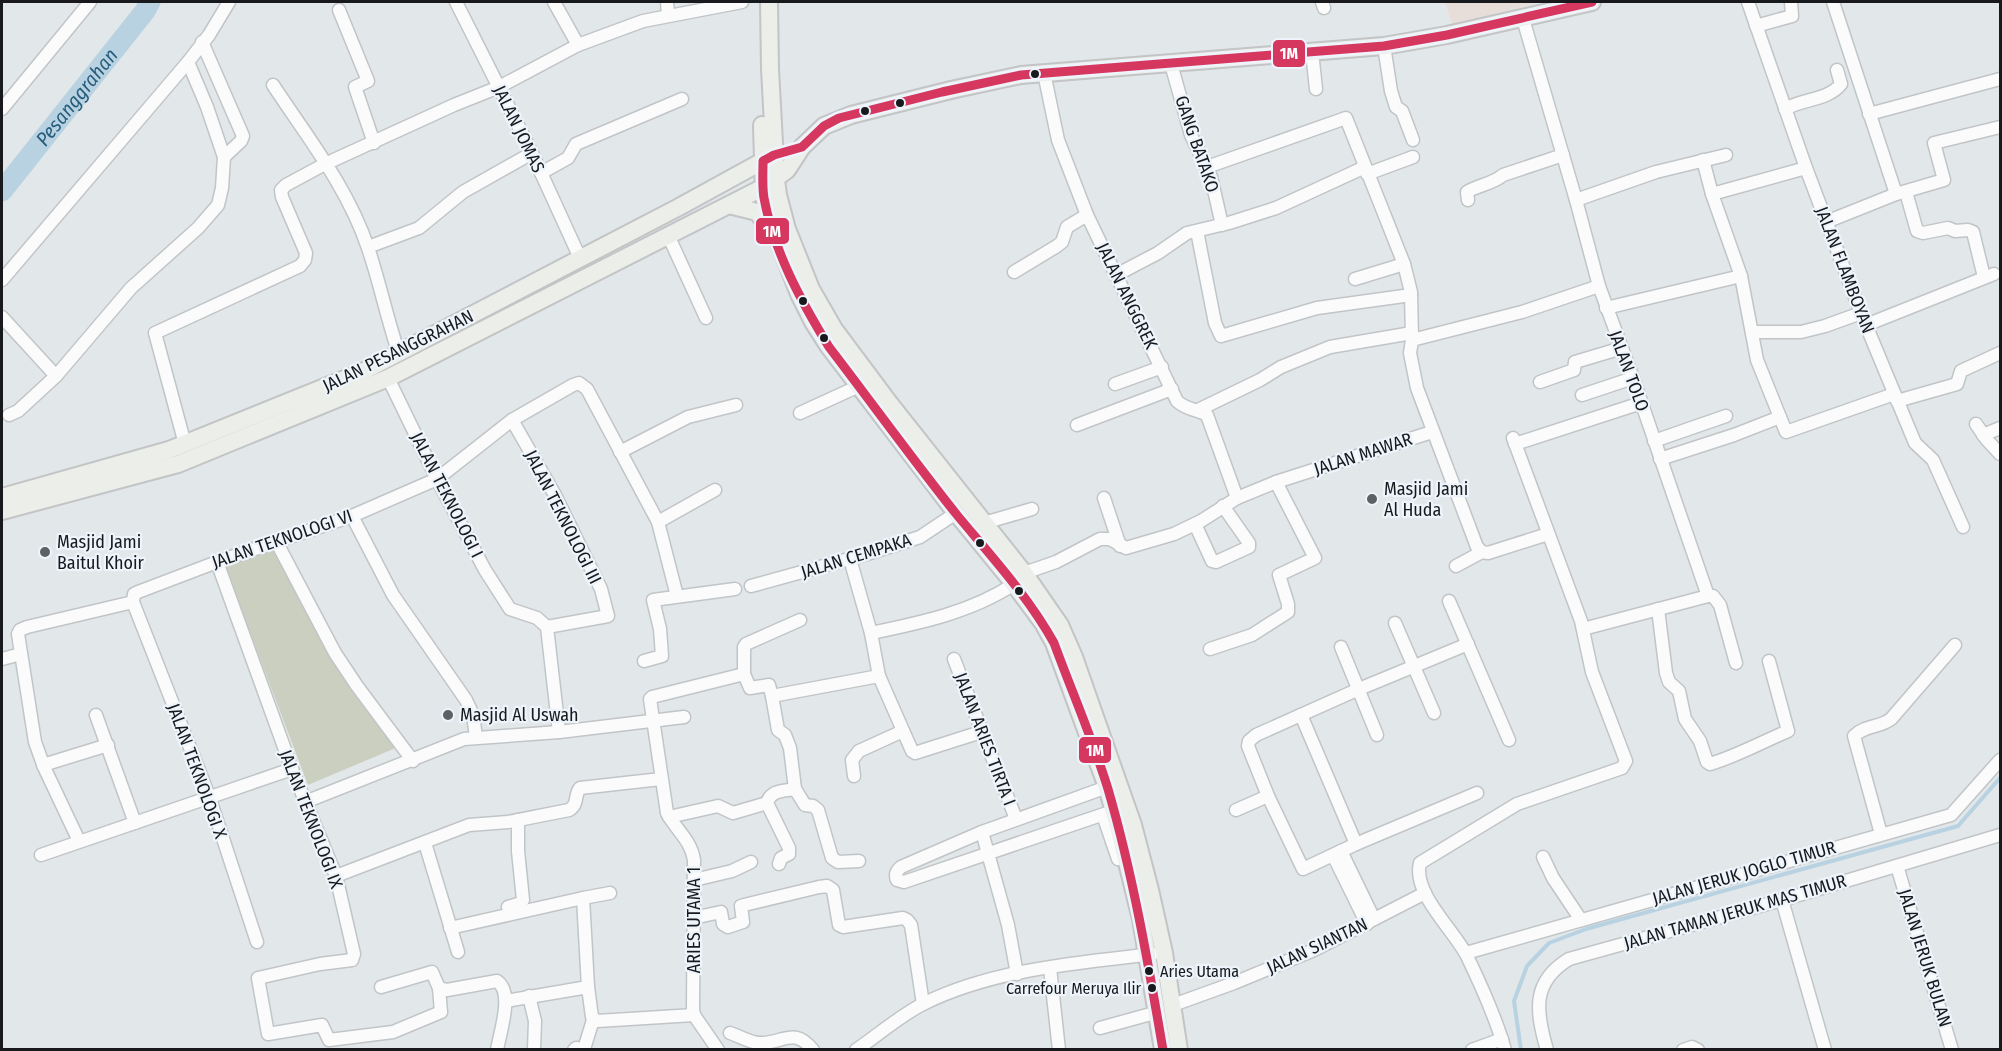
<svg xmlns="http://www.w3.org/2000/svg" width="2002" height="1051" viewBox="0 0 2002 1051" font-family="'Fira Sans Condensed',sans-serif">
<rect width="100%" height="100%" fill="#e2e7ea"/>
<polygon fill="#e8ded9" points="1445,2 1542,2 1452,24"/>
<polygon fill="#cbcfbf" points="272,534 329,648 398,747 308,785 220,553"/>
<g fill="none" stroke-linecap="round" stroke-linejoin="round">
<polyline stroke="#b9d2e2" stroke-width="4" points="1521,1050 1514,1001 1527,966 1549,943 1586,929 1958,826 2000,778"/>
<path stroke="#b9d2e2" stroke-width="21" id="s1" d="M2 191 145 11 150 2"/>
<defs>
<g id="minor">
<polyline points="456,2 532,153 580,258"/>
<polyline points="554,2 578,45"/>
<polyline points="667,2 668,15"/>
<polyline points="1322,2 1324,8"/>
<polyline points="1748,2 1806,168 1861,313 1915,443 1933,460 1963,527"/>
<polyline points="1833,2 1896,194"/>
<polyline points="339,10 368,81 355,87 374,143"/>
<polyline points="1523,19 1576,200 1599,286 1633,378 1708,596"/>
<polyline points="1756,26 1792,16 1791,2"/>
<polyline points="202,42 243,136 241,141 224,157"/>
<polyline points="1384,46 1391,91 1396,107 1402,111 1413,140"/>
<polyline points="1312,52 1316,89"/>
<polyline points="1171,64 1191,135 1211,177 1222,225"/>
<path d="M1044 73 1058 140 1087 215 1177 401C1186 410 1197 409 1207 415L1237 498"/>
<path d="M273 85C308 138 348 188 368 248 380 283 387 319 399 354"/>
<polyline points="2,109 90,2"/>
<path d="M1785 109C1802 99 1829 100 1841 84L1837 70"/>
<polyline points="1869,114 2000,79"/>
<polyline points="1703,160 1712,194 1741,276 1757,360 1786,432 1894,394"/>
<polyline points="1207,167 1346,118 1404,264 1411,292 1412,340 1410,353 1417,388 1477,547 1482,552 1488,553 1548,534"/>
<polyline points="541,173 568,158 576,144 682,99"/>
<polyline points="1367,174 1413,157"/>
<polyline points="1906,192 1917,231 1923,233 1948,228 1955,231 1968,230 1973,232 1984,277"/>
<polyline points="1712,194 1806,168"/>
<path d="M1468 200 1467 192C1478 185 1493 184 1503 175L1563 155"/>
<polyline points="1576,200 1656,172 1726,155"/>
<polyline points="1826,222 1896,194 1944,180 1934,143 2000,127"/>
<polyline points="1197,231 1215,323 1221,336 1317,308 1411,295"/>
<polyline points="668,235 706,318"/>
<polyline points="368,247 419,228 463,192 532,153"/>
<polyline points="1014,272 1057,246 1062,242 1067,227 1087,215"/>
<polyline points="1116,275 1158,253 1187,233 1229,223 1276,208 1365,167"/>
<polyline points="1355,279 1404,264"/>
<polyline points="2,280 188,62 209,35 229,2"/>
<polyline points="1606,308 1741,276"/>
<polyline points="2,317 56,376"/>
<polyline points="1866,325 1994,274"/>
<polyline points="1752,332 1801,332 1825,326 1861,313"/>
<polyline points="1412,340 1522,312 1599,286"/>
<polyline points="388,378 437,479 485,570 510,609 537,618 547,627 559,732"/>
<polyline points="1540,382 1574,370 1575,362 1622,348"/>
<polyline points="1115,384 1162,367"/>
<polyline points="1582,395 1633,378"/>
<polyline points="1897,401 1957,384 1961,371 2000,353"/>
<polyline points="1198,410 1260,380 1281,367 1330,347 1412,333"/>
<polyline points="800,413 859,386"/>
<polyline points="9,415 18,411 56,376 131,288 198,228 218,205 222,188 224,157 207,107 188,62"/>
<polyline points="512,420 555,495 601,589 608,616 547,627"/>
<polyline points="1976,424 1987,440 2000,454"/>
<polyline points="1077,425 1172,389"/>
<polyline points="1983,435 2000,428"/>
<polyline points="1654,441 1726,416"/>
<polyline points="185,444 155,333 300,266 305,260 306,253 282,197 281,190 286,185 325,164 454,105 499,87 578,45 643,21 742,2"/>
<polyline points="1515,444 1641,403"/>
<polyline points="620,452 688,417 736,405"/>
<polyline points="1660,459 1734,435 1780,417"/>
<polyline points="1104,498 1120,546"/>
<polyline points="352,516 393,595 466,700 473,715 476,737"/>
<polyline points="658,522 677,596"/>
<polyline points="984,523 1032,509"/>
<polyline points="1195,524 1212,561 1216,562 1249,547 1249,543 1223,506"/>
<polyline points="276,541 335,653 357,686 413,761"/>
<path d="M217 562 292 769 336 876 354 954 352 960 320 964 258 978 268 1034 322 1025 329 1040 393 1032 441 1012 439 988 447 990 497 981C514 992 500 1032 497 1050"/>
<polyline points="1456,566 1482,552"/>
<polyline points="1024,573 1056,562 1100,539 1110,539 1126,548 1174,534 1201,521 1237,498 1276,482 1432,432"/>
<polyline points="751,586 867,554 920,537 956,513"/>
<polyline points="1708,596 1713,596 1720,605 1736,663"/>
<polyline points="1449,601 1509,740"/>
<polyline points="133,602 134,594 138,592 217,562 352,516 437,479 512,420 573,385 579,383 587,389 658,522 715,490"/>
<polyline points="133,602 209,796 257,942"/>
<path d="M1658 609 1666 673 1669 682 1679 691 1685 719 1700 741 1707 762 1710 764C1737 756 1762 742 1788 731L1769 661"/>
<polyline points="1395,623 1434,713"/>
<polyline points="1583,629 1708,596"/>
<path d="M871 633C920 623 972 612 1014 584"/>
<polyline points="1468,644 1359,689 1256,735 1249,741 1248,746 1268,796 1303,869 1356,844 1477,793"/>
<polyline points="1341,647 1377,735"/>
<polyline points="1210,649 1252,635 1288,612 1288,604 1279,575 1315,558 1276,482"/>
<polyline points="2,659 21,654"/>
<polyline points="954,659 1016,819"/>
<polyline points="644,661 662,656 660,629 653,600 735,589"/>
<polyline points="744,674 744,647 746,644 800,620"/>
<polyline points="879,676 912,751 915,753 981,732"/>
<polyline points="772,696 778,730 785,735 790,748 795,789"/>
<polyline points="96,715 135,823"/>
<polyline points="1301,715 1356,844"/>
<polyline points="43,765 108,745"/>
<polyline points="854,776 852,760 859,751 903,731"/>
<path d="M1107 787 982 832 901 867C896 871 895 875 897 880L904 882 1113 811"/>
<polyline points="305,802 464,739 559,732 684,717"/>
<polyline points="767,803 789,848 789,854 781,858 779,864"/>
<polyline points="1236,810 1268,796"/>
<polyline points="1103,815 1118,859"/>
<path d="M669 817 718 806 733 813 767 803C771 790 783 791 795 789L805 805 813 806 818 810 832 858 838 862 859 861"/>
<polyline points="982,832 1008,925 1017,974"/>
<path d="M1881 834 1854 736C1865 725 1879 728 1891 719L1955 645"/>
<polyline points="79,841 44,767 35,742 18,634 20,630 27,627 133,602"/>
<polyline points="425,843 458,952"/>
<polyline points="1341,851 1374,919"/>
<polyline points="41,855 292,769"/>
<polyline points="1333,855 1367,924"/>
<polyline points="1543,857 1553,878 1581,920"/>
<polyline points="1897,866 1952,1050"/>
<path d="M336 876 469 825 508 822 569 810C579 804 574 795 580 788L661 779"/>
<polyline points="694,880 732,871 751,862"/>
<polyline points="583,898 588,987"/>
<polyline points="1782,900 1825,1050"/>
<polyline points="508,907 521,903 523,900 518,851 518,820"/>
<polyline points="693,918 721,912 723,924 728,927 743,922 741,906 744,905 819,887 827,886 833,890 839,925 843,927 903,918 907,920 911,925 923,1004"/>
<polyline points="450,928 583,898 610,893"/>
<polyline points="1466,953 1951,815 2000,760"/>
<polyline points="1050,968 1059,1050"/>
<polyline points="381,987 432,972 439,988"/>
<polyline points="529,996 535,1021 534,1050"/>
<polyline points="506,1001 588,987 592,1017 597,1021 694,1015"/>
<polyline points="1173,1005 1234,983 1314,950 1425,893"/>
<polyline points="1100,1028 1158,1012"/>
<path d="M730 1033C739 1036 749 1042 758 1043 782 1045 793 1025 813 1050"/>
<polyline points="574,1050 576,1048 584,1049 593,1020"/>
<path d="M718 1050 694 1015 693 1010 694 860C691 840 676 830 667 813L650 699 652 697 744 674 750 688 769 685 772 696 879 676 871 633 850 559"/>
<path d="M856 1050C878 1035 902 1014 925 1003 995 969 1077 963 1153 954"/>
<polyline points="1472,1050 1502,1039"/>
<path d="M1505 1050C1496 1018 1481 985 1467 956 1454 930 1412 893 1420 863L1517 804 1622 768 1626 761 1592 672 1581 621 1513 438"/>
<path d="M1547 1050C1536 1012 1531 982 1569 959L1782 900 2000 835"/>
<polyline points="1683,1050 1692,1047 1698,1050"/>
</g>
<g id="major">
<polyline points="769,2 770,69 776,180 778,195 787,229 811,289 834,329 890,404 1024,573 1060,625 1074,657 1133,825 1150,890 1164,953 1179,1050"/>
<polyline points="762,125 764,196 767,211 799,294 813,322 829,347 956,513 1014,584 1043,623 1054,643 1107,787 1118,826 1141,919 1163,1050"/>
<polyline points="729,205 757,212 770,229"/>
<polyline points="2,497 169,450 362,372 679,207 770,157"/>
<polyline points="2,511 178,464 388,378 764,187 787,170 802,147 824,126 851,115 951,90 1021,75 1384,46 1447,35 1592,2"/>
</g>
</defs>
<use href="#minor" stroke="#c1c5c7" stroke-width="15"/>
<use href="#major" stroke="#c2c4c6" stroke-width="20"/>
<use href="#minor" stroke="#fbfbfc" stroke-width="12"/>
<use href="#major" stroke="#eceee9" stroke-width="16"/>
<defs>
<path id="bus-1" d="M1163 1050C1148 962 1133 875 1108 789 1093 740 1072 692 1054 643 1028 596 991 556 957 515 913 460 872 403 829 347 801 301 774 252 764 198 762 186 763 173 763 161L774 155 802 147 824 126 839 118 942 92 1021 75 1384 46 1447 35 1592 2"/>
</defs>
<use href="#bus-1" stroke="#edf4fb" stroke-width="14"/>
<use href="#bus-1" stroke="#d6375f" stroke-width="9"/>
</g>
<g fill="#17191c" stroke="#edf4fb" stroke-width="2">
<circle cx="1035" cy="74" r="5"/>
<circle cx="900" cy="103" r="5"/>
<circle cx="865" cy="111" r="5"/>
<circle cx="803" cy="301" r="5"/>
<circle cx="824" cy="338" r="5"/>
<circle cx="980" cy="543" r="5"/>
<circle cx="1019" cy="591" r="5"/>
<circle cx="1149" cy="971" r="5"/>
<circle cx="1152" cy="988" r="5"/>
</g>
<g fill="#5e6164" stroke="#edf4fb" stroke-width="2">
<circle cx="1372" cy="499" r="6"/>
<circle cx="45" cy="552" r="6"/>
<circle cx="448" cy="715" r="6"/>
</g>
<g text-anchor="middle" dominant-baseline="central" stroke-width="4.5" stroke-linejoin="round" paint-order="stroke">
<g font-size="16" fill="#17191c" stroke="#edf4fb" text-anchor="start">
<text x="1160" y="971">Aries Utama</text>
<text x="1141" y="988" text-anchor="end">Carrefour Meruya Ilir</text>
</g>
<g font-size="18" fill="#17191c" stroke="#edf4fb">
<text transform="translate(519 129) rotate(64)">JALAN JOMAS</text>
<text transform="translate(1197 144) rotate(71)">GANG BATAKO</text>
<text transform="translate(1845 270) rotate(69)">JALAN FLAMBOYAN</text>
<text transform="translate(1127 296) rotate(64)">JALAN ANGGREK</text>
<text transform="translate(398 351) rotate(-26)">JALAN PESANGGRAHAN</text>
<text transform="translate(1629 371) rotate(70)">JALAN TOLO</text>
<text transform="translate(1363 454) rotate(-18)">JALAN MAWAR</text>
<text transform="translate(447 495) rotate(63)">JALAN TEKNOLOGI I</text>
<text transform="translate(563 517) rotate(63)">JALAN TEKNOLOGI III</text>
<text transform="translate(282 539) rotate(-19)">JALAN TEKNOLOGI VI</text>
<text transform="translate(856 556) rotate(-17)">JALAN CEMPAKA</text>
<text transform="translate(985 739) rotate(69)">JALAN ARIES TIRTA I</text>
<text transform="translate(197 771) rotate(70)">JALAN TEKNOLOGI X</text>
<text transform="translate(311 819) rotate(69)">JALAN TEKNOLOGI IX</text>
<text transform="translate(1744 873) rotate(-16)">JALAN JERUK JOGLO TIMUR</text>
<text transform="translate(1735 912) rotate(-16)">JALAN TAMAN JERUK MAS TIMUR</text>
<text transform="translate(694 920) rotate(-90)">ARIES UTAMA 1</text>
<text transform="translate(1317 946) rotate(-25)">JALAN SIANTAN</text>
<text transform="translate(1925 958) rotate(73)">JALAN JERUK BULAN</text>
</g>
<g font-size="18" fill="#17191c" stroke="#edf4fb" text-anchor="start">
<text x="1384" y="489">Masjid Jami<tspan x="1384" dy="21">Al Huda</tspan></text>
<text x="57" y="542">Masjid Jami<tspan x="57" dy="21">Baitul Khoir</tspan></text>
<text x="460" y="715">Masjid Al Uswah</text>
</g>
<g font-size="20" font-style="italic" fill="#275e7e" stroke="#edf4fb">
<text stroke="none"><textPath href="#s1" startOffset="120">Pesanggrahan</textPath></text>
</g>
</g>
<g stroke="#edf4fb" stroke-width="2">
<rect x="1272" y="39" width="34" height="29" rx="6" fill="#d6375f"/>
<rect x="755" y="217" width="35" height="28" rx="6" fill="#d6375f"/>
<rect x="1078" y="736" width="34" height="28" rx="6" fill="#d6375f"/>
</g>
<g font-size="16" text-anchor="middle" font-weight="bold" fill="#fff">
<text x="1289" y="59">1M</text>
<text x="772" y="237">1M</text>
<text x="1095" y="756">1M</text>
</g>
<rect width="2002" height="1051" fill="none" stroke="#17191c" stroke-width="6"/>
</svg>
